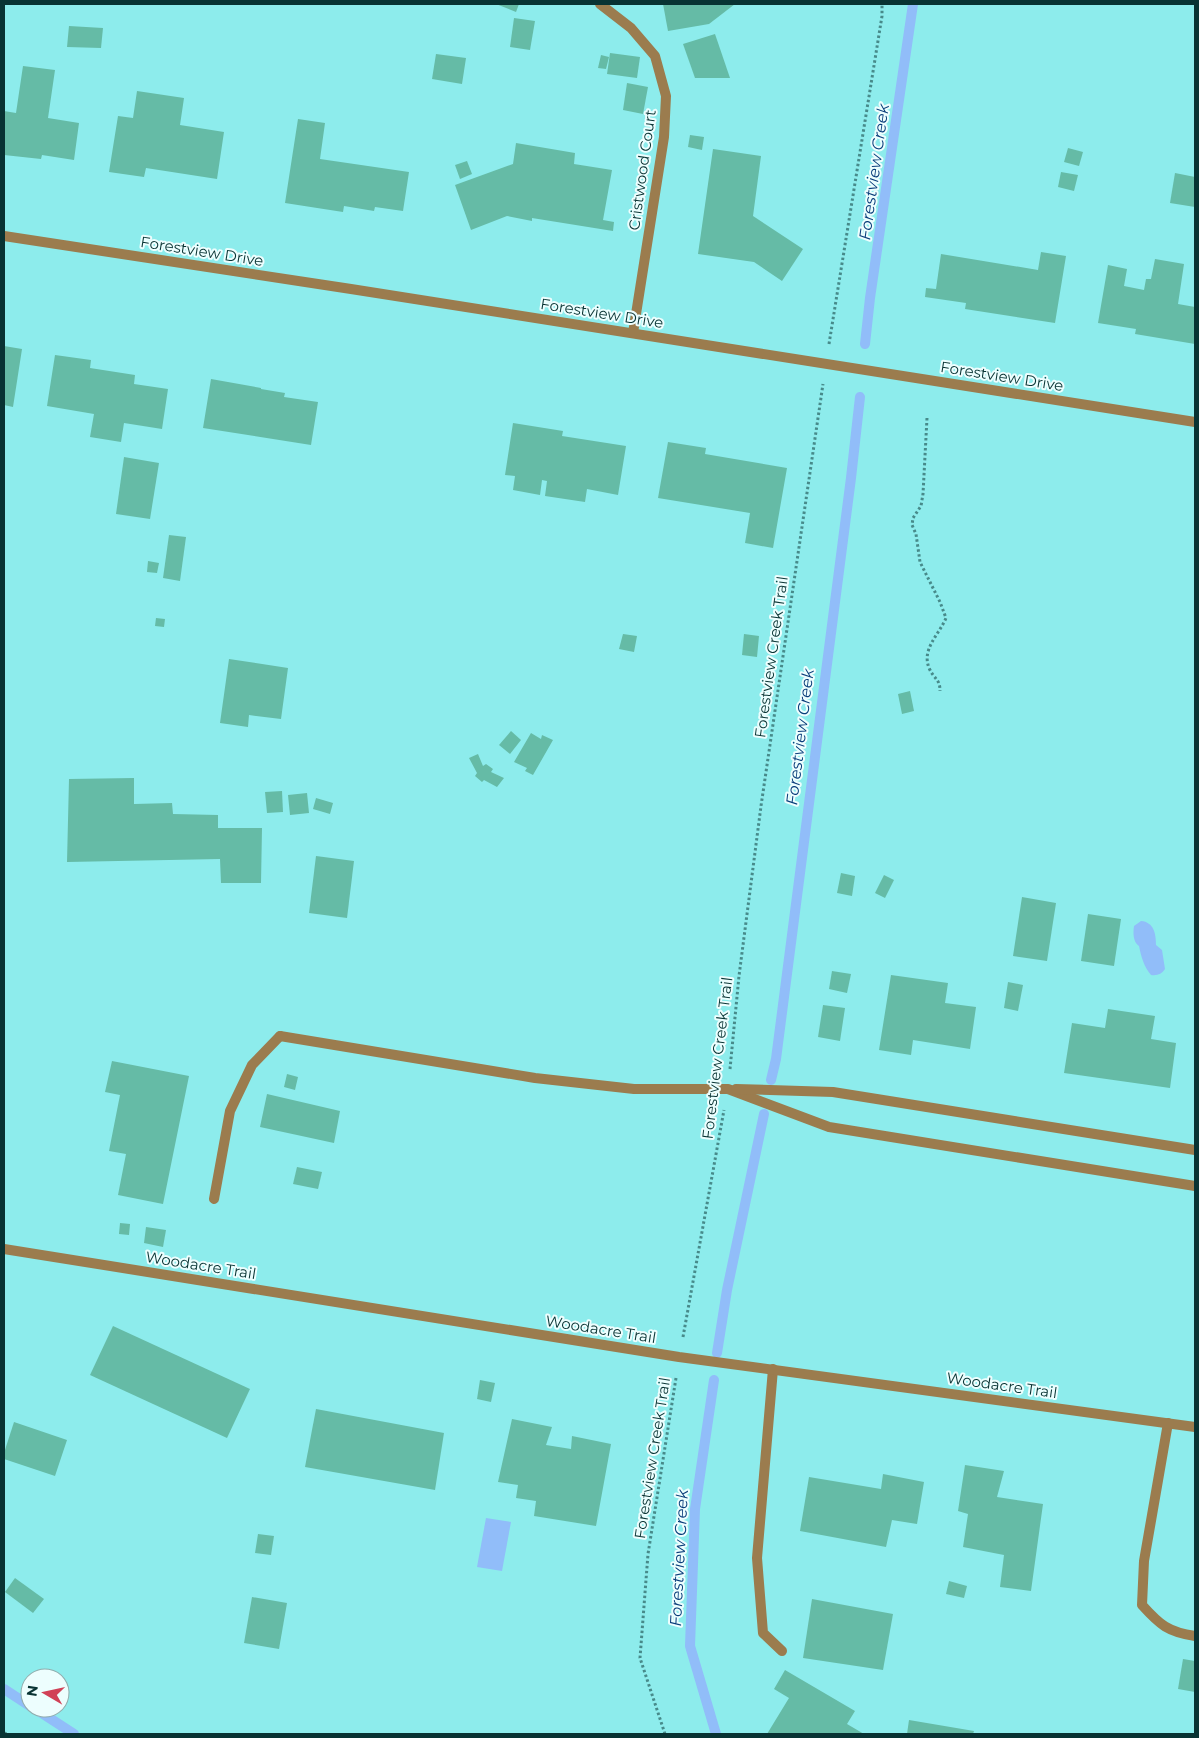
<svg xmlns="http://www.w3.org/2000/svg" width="1199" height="1738" viewBox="0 0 1199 1738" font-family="Montserrat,sans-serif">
<rect width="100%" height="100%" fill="#8decec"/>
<g fill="#91bdf9">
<path d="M1141 921C1154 922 1156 934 1156 945L1162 950 1165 969C1162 974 1157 976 1151 975 1144 967 1141 956 1139 946 1133 942 1133 933 1134 926Z"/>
<polygon points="486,1518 511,1522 502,1571 477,1567"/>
</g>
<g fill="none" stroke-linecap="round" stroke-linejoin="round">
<g stroke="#91bdf9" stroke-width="10">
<polyline points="865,344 870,298 913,4"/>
<polyline points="771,1080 776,1059 851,478 860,397"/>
<polyline points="717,1353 727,1290 764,1114"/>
<polyline points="714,1380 695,1509 690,1646 716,1734"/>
<polyline points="4,1689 30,1706"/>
<polyline points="34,1708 74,1734"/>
</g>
</g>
<g fill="#65bba6">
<polygon points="496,4 519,4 516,12"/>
<polygon points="663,4 735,4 709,24 668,31"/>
<polygon points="514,18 535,21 530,50 510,47"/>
<polygon points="69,26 103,28 101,48 67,47"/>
<polygon points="715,34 730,78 695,78 683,44"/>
<polygon points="610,53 640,57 637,78 607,74"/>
<polygon points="436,54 466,58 462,84 432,79"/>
<polygon points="601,55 609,57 606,69 598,68"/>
<polygon points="23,66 55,70 48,118 79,123 74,160 42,155 41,159 4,155 4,111 16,113"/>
<polygon points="627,83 648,87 643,114 623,110"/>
<polygon points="137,91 184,98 180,125 224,132 217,179 146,168 144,177 109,172 118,116 133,118"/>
<polygon points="298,119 325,123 320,159 409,172 403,211 375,207 374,211 344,206 343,212 285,203"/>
<polygon points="690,135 704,137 702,150 688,147"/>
<polygon points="516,143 575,153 574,164 612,170 603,220 614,222 613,231 532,218 532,221 507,216 471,230 455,185 513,164"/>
<polygon points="1068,148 1083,152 1079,166 1064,162"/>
<polygon points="713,149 761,156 753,216 803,249 782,281 754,262 698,254"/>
<polygon points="467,161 472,174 460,179 455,165"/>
<polygon points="1061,172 1078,175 1074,191 1058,187"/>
<polygon points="1175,173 1195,177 1195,207 1170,203"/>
<polygon points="1041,252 1066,256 1055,323 965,309 966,303 925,297 926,288 936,289 941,254 1038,270"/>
<polygon points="1155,259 1184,264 1178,304 1195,307 1195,344 1135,334 1136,329 1098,323 1108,265 1127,269 1124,286 1144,290 1146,279 1151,279"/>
<polygon points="4,346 22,349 13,407 4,405"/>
<polygon points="55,355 91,360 90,368 135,375 134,384 168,389 162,429 124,423 121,442 90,437 94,414 47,406"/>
<polygon points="211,379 261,388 261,389 285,393 284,397 318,402 311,445 203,428"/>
<polygon points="513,423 563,431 562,436 626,446 618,495 587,489 585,502 545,496 547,481 542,480 540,495 513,490 515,476 505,475"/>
<polygon points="668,442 706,448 705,454 787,468 773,548 745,543 750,513 658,498"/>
<polygon points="124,457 159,463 150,519 116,514"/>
<polygon points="169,535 186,537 180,581 163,578"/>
<polygon points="148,561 159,563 157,573 147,572"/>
<polygon points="156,618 165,619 164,627 155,626"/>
<polygon points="623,634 637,636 634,652 619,649"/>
<polygon points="744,634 759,636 757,657 742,655"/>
<polygon points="229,659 288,668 281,719 249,715 248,727 220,723"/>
<polygon points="910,691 914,711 902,714 898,694"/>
<polygon points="511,731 521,740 510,754 499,745"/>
<polygon points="531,733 541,739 542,735 553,740 533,775 525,771 527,768 514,762"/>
<polygon points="478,754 483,766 486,764 493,769 491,772 504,778 497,787 484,780 482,782 475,776 477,773 469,758"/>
<polygon points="134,778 134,804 172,803 173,814 218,815 218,828 262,828 261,883 221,883 220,859 67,862 69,779"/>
<polygon points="282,791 283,812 267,813 265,792"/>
<polygon points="307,793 309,813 290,815 288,795"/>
<polygon points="316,798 333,803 330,814 313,809"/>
<polygon points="316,856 354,861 347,918 309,913"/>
<polygon points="841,873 855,876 852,896 837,893"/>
<polygon points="884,875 894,880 885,898 875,893"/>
<polygon points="1022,897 1056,903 1047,961 1013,956"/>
<polygon points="1088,914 1121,919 1114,966 1081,961"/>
<polygon points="832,971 851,974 847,993 829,989"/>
<polygon points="891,975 948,983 945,1003 976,1007 970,1049 913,1040 911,1055 879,1050"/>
<polygon points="1008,982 1023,985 1018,1011 1004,1008"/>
<polygon points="823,1005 845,1008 840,1041 818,1037"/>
<polygon points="1108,1009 1155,1016 1151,1039 1176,1043 1170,1088 1064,1073 1072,1023 1105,1028"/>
<polygon points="112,1061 189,1076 163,1204 118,1195 126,1154 109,1151 120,1095 105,1092"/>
<polygon points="287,1074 298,1077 295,1090 284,1087"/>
<polygon points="267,1094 340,1111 334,1143 260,1127"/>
<polygon points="297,1167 322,1172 318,1189 293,1184"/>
<polygon points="120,1223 130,1224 129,1235 119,1234"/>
<polygon points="146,1227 166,1230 163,1247 144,1243"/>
<polygon points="113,1326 250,1389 227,1438 90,1375"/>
<polygon points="480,1380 495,1383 491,1402 477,1399"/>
<polygon points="316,1409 444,1433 435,1490 305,1467"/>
<polygon points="512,1419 552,1427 546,1445 571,1449 572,1436 611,1444 596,1526 534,1516 536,1501 516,1498 518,1485 498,1482"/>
<polygon points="14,1422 67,1440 55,1476 4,1459 4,1453"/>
<polygon points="965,1465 1004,1471 997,1497 1043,1504 1031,1591 1000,1587 1004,1555 963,1547 968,1514 958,1511"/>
<polygon points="883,1474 924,1482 917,1524 892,1520 886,1547 800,1531 809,1477 881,1489"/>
<polygon points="258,1534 274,1536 271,1555 255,1553"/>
<polygon points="15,1578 44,1599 33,1613 5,1592"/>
<polygon points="949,1581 967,1586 964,1598 946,1594"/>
<polygon points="252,1597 287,1603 279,1649 244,1643"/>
<polygon points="812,1599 893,1614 883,1670 803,1658"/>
<polygon points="1183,1659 1195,1661 1195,1692 1178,1689"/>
<polygon points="785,1670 855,1711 847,1724 864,1734 767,1734 789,1698 774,1689"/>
<polygon points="909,1720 974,1731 973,1734 907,1734"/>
</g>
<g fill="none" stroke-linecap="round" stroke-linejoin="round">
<g stroke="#478a8a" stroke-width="3" stroke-dasharray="2.5 2.5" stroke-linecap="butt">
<polyline points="829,344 882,16 882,4"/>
<path d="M927 418 923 494 921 506 913 518 912 525 916 534 920 562 940 602 946 618C939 635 920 650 930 670 935 680 940 679 940 691"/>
<polyline points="730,1069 739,976 761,806 823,384"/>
<polyline points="683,1337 724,1110"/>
<polyline points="4,1733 7,1734"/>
<polyline points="665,1734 640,1658 648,1554 676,1378"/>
</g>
<g stroke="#9b7c4e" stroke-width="10">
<polyline points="214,1199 230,1111 252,1065 280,1036"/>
<polyline points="773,1369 757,1558 763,1633 782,1651"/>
<path d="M1168 1423 1144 1561 1142 1605C1160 1625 1168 1632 1195 1636"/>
</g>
<g stroke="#9b7c4e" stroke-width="10">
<polyline points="600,4 631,28 655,56 666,96 664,137 633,333"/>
<polyline points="4,236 351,289 1195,422"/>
<polyline points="280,1036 535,1078 634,1089 728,1089 829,1127 1195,1186"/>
<polyline points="736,1089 833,1092 1195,1150"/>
<polyline points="4,1249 679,1357 1195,1427"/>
</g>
</g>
<g text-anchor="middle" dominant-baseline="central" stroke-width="4" stroke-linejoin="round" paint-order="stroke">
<g font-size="15" fill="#083333" stroke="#edfefe">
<text transform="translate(642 170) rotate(-82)">Cristwood Court</text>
<text transform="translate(202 251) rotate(9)">Forestview Drive</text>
<text transform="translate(602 313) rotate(9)">Forestview Drive</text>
<text transform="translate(1002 376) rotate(9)">Forestview Drive</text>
<text transform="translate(771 657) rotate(-82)">Forestview Creek Trail</text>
<text transform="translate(717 1058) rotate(-83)">Forestview Creek Trail</text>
<text transform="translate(201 1265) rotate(9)">Woodacre Trail</text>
<text transform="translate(601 1329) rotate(9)">Woodacre Trail</text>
<text transform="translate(1002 1385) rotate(8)">Woodacre Trail</text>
<text transform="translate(652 1458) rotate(-81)">Forestview Creek Trail</text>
</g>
<g font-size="16" font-style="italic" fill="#093d7a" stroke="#edfefe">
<text transform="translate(874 172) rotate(-82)">Forestview Creek</text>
<text transform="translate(800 737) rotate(-83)">Forestview Creek</text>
<text transform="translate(679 1558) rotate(-87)">Forestview Creek</text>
</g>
</g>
<rect width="1199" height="1738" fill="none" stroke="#083333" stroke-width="10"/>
<g transform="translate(45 1693) rotate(279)"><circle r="24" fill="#edfefe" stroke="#91adad"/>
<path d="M0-4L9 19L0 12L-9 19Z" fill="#d14157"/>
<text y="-8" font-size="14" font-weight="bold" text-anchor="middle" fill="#083333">N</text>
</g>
</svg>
